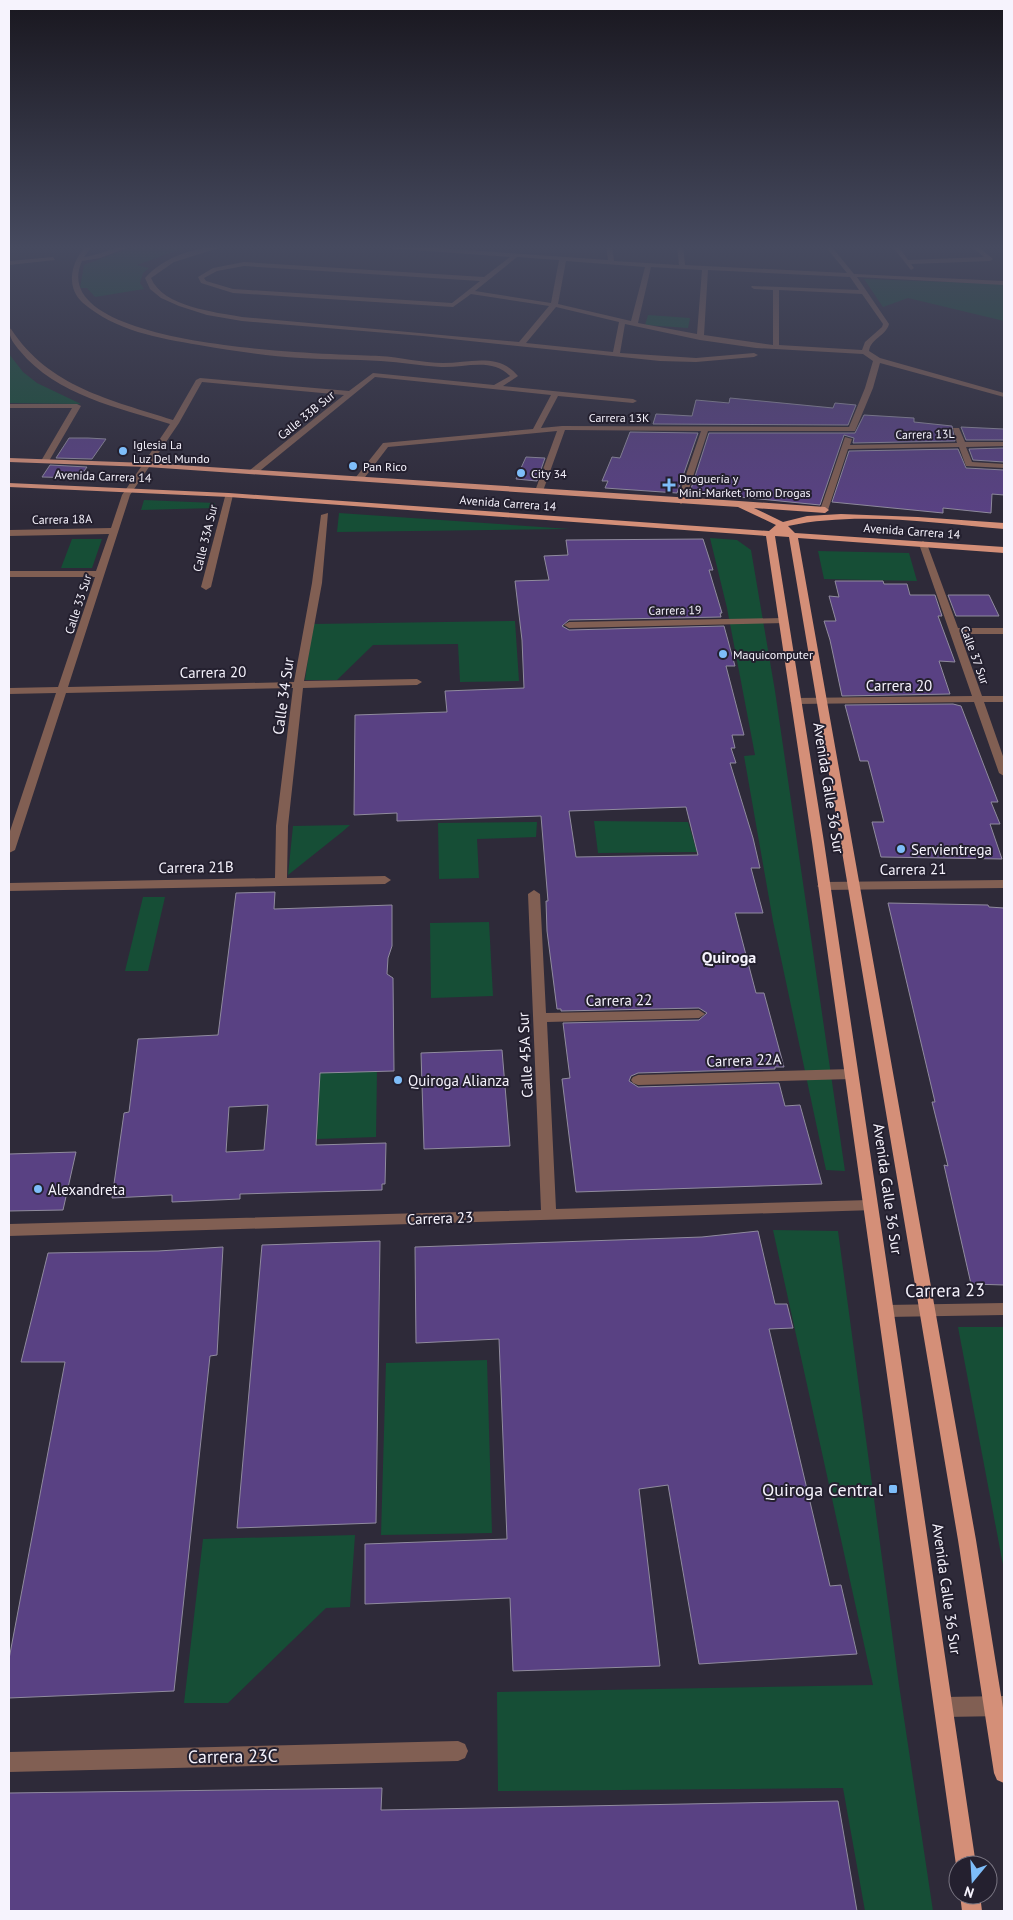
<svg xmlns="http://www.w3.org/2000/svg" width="1013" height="1920" viewBox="0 0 1013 1920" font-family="'PT Sans',sans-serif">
<rect width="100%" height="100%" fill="#2e2a39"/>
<g fill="#164e36">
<polygon points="135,246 187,247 137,265 149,268 143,273 140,283 144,289 95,297 87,288 80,288 84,265"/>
<polygon points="864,279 1004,284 1004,321 908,298 883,307"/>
<polygon points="648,315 690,318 688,328 645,325"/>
<polygon points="9,354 23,372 37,383 81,404 9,403"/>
<polygon points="144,500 215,503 214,508 141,510"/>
<polygon points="339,513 570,529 337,532"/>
<polygon points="710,538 737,540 751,550 775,691 845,1171 826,1170 773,921 744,756 755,755 727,608"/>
<polygon points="72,539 102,539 92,568 61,568"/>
<polygon points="818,551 909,553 917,581 824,579"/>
<polygon points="515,621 519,681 460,682 458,644 373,645 337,680 305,680 313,624"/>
<polygon points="594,821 688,822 697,852 598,853"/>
<polygon points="537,822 536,837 477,839 479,878 439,879 438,823"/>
<polygon points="350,825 342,832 288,875 293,826"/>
<polygon points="143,897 165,897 148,971 125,971"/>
<polygon points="489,922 493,996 431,998 430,923"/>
<polygon points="377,1070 376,1137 317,1139 320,1072"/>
<polygon points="773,1230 838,1231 899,1685 933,1911 865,1911 843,1788 498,1791 497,1692 873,1685"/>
<polygon points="958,1327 1004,1327 1004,1570"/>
<polygon points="487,1360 492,1533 381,1535 386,1363"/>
<polygon points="355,1535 350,1607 326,1608 228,1703 184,1703 203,1539"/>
</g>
<g fill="#594183" stroke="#908b9e" fill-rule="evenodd">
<polygon points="730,398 833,408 835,403 856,405 848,425 653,424 656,414 692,416 696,400 729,403"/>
<polygon points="864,415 914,418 914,422 952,426 955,441 853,443 854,438 844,435 820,505 690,492 709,433 855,433"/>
<polygon points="961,427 1004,429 1004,440 966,440"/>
<polygon points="630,432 698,433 677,493 605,488 608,481 602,481 612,457 620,458"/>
<polygon points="69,438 88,438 106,439 92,459 56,458"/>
<polygon points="1004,448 1004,462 973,460 969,449"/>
<polygon points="958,449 966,468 1004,470 1004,495 992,494 991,513 943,508 943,513 832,502 849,451"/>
<polygon points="526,457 545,458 537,481 516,479"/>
<polygon points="50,465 87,467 79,478 42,477"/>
<path d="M703 539 713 570H709L722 613H720L721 617 569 620 562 626 569 630 724 626 735 666H726L744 735H732L735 748H731L736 763H730L753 838 760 868H751L763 913H735L756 993H764L784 1067H775V1069L638 1073 631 1076 629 1081 638 1087 779 1083 785 1106 800 1105 822 1184 576 1192 562 1079 570 1078 563 1023 699 1020 707 1013 699 1008 561 1011V1009H557L547 931 546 901H548L541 816 397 821V813L354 815 355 715 447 712 445 691 524 688 522 640 515 581 549 580 544 556 568 555 566 540ZM686 807 698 855 576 857 569 811Z"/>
<polygon points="835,581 883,581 884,584 907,584 910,595 935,595 942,616 938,616 955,662 939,661 950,694 842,696 830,640 824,621 836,621 829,596 839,597"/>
<polygon points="948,595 989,595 999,616 956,616"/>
<polygon points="953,704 961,706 998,802 991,802 1000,824 990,824 1002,859 881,857 872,822 884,822 868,761 860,761 845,705"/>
<path d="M275 892 274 909 392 905V946L388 958 387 974 393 978 394 1071 320 1073 316 1145 386 1143 385 1184H382V1190L240 1194V1199L172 1202V1195L112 1198 124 1113 129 1112 138 1039 218 1035 236 893ZM268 1105 264 1150 226 1152 229 1107Z"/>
<polygon points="888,903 988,905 989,907 1004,908 1004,1285 971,1284 944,1165 948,1166 932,1102 935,1102"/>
<polygon points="502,1050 510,1146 424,1149 421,1053"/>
<polygon points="76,1152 63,1210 9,1211 9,1154"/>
<polygon points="758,1231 775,1304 787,1304 793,1328 769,1329 830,1586 841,1585 857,1654 699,1664 668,1485 639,1489 660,1666 513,1671 510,1598 365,1604 365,1544 507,1539 499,1339 416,1343 415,1247 702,1237"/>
<polygon points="380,1241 376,1523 237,1528 262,1245"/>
<polygon points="223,1247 217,1355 210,1356 174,1691 9,1698 9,1659 65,1362 21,1362 48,1253 158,1251"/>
<polygon points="382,1788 381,1810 838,1801 857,1911 9,1911 9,1793"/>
</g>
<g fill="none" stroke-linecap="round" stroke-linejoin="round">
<g fill="#815f53" fill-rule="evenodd">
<path d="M86 246H92L84 257C100 255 115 246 132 246L100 258 82 261C42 350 333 354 379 356 401 357 422 363 443 363 461 363 479 358 496 362 505 364 512 369 518 376L503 386 633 399 637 401 633 403 558 396 541 428 562 426 849 427 865 388 873 361 863 354 756 348 700 340 625 324 620 353 696 358 754 353 758 355 754 357 696 362 660 361 423 336 242 321 207 315 179 306 161 298 150 289 145 278C163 257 197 246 225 246L174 262 151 278C163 307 215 312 242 317L519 342 549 306 471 294 453 307 233 293 201 283 198 277 213 268 244 262 484 277 510 257 387 248 384 246H409L608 260 606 246H612L614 261 679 265 677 246H683L685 265 847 273 825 246H831L854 274 1004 281V285L857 277 889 324C886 336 871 338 869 351L880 358 1004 393V397L880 363 873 388 855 431H708L685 501 681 504 677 501 701 431 565 430 543 491 539 493 535 491 557 431 388 447 362 481H356V477L383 443 533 429 551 395 375 377 256 474H250V470L344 395 202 382 179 423 130 495 68 687 294 682 312 583 321 515 328 513 322 583 304 681 417 679 422 682 417 685 303 688 288 826 287 878 385 876 391 880 385 884 9 891V883L275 878 276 826 293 688 66 693 15 850 9 853V834L56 693 9 694V688L58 687 95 577H9V571H96L109 534 9 536V530L111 528 122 495 170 424C119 408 56 395 20 351 14 344 9 338 9 328L11 329C49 387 111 400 173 420L196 380 200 378 349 391 373 373 494 385 510 376C492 357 464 368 441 367 421 366 401 362 381 361 354 359 327 360 301 358 267 356 233 351 199 345 158 338 116 331 83 303 65 287 71 262 86 246ZM517 257 559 260 551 303 475 291ZM566 261 645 267 631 321 558 304ZM244 266 480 281 452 303 233 289 206 281 204 278 217 271ZM651 267 702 270 697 334 638 323ZM708 270 850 277 859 290 752 286 751 287 754 289 773 290V345L704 335ZM779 290 862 294 883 324 882 327 865 342 862 350 779 345ZM556 307 619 322 613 352 526 343Z"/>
<polygon points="892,246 898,246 908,260 984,257 971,246 977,246 993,259 990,261 911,264 914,268 911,270"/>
<polygon points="53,257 55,260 9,265 9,261"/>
<polygon points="9,404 77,404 81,406 49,461 45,463 41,461 72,408 9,408"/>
<polygon points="953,428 959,428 965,442 1004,442 1004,446 966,447 972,462 1004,464 1004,468 966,466 959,447 848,449 828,510 824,513 820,510 845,437 852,439 850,445 957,443"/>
<polygon points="226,493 233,495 211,587 206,590 201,587"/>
<polygon points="923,541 927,544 958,628 1004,628 1004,634 960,634 982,696 1004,696 1004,702 984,702 1004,759 1004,776 999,773 974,702 795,704 790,701 795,698 972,696 919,544"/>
<polygon points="783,618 788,621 786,623 569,628 564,625 569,622"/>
<polygon points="1004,880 1004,888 823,890 817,886 823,882"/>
<polygon points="534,890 540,894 546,1013 699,1010 705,1014 699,1018 547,1022 556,1209 870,1200 875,1202 877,1206 875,1210 9,1236 9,1224 541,1210 528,894"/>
<polygon points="851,1069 856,1071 858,1074 856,1077 851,1079 638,1085 633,1083 631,1080 633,1077 638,1075"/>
<polygon points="1004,1303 1004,1315 886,1317 880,1315 878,1311 880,1307 886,1305"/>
<polygon points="1004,1696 1004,1716 944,1717 937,1714 934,1707 937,1700 944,1697"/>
<polygon points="458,1741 465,1744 468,1751 465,1758 458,1761 9,1772 9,1752"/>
</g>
<g fill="#d48f78" fill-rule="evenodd">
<path d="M9 458 147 463 739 501 825 507 829 510 825 513 754 508 783 522 807 516 841 514 918 517 1004 523V529C933 523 858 511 788 526L795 533 1004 547V553L798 538 976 1540 1004 1714V1783L997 1780 994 1773 958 1540 789 537 775 536 824 842 976 1865H958V1871L956 1865 812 842 766 536 229 497 9 487V483L229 493 769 531 776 525 738 507 147 467 9 462Z"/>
<polygon points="960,1895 980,1895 982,1911 962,1911"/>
</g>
</g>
<linearGradient id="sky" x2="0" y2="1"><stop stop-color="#19171f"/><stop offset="0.48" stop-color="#464a5f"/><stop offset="1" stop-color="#464a5f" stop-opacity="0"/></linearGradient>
<rect width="1013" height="515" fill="url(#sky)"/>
<g fill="#7ebdf9" stroke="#24202f" stroke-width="2">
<circle cx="123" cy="451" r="5"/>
<circle cx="353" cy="466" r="5"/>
<circle cx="521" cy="473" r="5"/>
<path d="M666.5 477.5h5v5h5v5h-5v5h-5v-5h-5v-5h5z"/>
<circle cx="723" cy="654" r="5"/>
<circle cx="901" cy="849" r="5"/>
<circle cx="398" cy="1080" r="5"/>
<circle cx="38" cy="1189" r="5"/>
<rect x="888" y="1484" width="10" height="10" rx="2.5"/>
</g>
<g text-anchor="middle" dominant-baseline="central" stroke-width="4" stroke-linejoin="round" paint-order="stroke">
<g font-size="12" fill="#f6f3fd" stroke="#24202f">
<text transform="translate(306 415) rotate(-39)">Calle 33B Sur</text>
<text x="619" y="417">Carrera 13K</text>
<text transform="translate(925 434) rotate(-1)">Carrera 13L</text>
<text transform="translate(103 476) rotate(2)">Avenida Carrera 14</text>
<text transform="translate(508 503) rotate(4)">Avenida Carrera 14</text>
<text transform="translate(62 519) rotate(-1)">Carrera 18A</text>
<text transform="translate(912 531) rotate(4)">Avenida Carrera 14</text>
<text transform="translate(205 538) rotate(-76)">Calle 33A Sur</text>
<text transform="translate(78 604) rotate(-72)">Calle 33 Sur</text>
<text transform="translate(675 610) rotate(-1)">Carrera 19</text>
<text transform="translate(975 655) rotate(70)">Calle 37 Sur</text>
</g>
<g font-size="12" fill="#f6f3fd" stroke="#24202f" text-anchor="start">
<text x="133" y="444">Iglesia La<tspan x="133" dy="14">Luz Del Mundo</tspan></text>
<text x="363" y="466">Pan Rico</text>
<text x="531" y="473">City 34</text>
<text x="679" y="478">Droguería y<tspan x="679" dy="14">Mini-Market Tomo Drogas</tspan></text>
<text x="733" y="654">Maquicomputer</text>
</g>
<g font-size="15" fill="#f6f3fd" stroke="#24202f">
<text transform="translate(213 672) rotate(-1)">Carrera 20</text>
<text x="899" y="685">Carrera 20</text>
<text transform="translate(283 696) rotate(-82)">Calle 34 Sur</text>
<text transform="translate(829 788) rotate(81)">Avenida Calle 36 Sur</text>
<text transform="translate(196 867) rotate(-1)">Carrera 21B</text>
<text transform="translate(913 869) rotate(-1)">Carrera 21</text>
<text transform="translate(619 1000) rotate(-1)">Carrera 22</text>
<text transform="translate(525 1055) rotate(-93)">Calle 45A Sur</text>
<text transform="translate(744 1060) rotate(-2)">Carrera 22A</text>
<text transform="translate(888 1189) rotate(82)">Avenida Calle 36 Sur</text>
<text transform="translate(440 1218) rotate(-2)">Carrera 23</text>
<text transform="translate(947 1589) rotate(82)">Avenida Calle 36 Sur</text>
</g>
<g font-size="15" fill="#f6f3fd" stroke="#24202f" text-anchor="start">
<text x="911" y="849">Servientrega</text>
<text x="408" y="1080">Quiroga Alianza</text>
<text x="48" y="1189">Alexandreta</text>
</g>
<g font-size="16" font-weight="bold" fill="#f6f3fd" stroke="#24202f">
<text x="729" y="957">Quiroga</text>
</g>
<g font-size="18" fill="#f6f3fd" stroke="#24202f">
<text transform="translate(945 1290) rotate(-1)">Carrera 23</text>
<text transform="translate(233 1756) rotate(-1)">Carrera 23C</text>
</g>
<g font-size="18" fill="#f6f3fd" stroke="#24202f" text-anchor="end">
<text x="883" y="1489">Quiroga Central</text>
</g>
</g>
<rect width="1013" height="1920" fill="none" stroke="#f6f3fd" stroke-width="20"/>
<g transform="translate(973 1880) rotate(198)"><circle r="24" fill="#24202f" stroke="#787481"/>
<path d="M0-4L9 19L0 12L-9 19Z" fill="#7ebdf9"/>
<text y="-8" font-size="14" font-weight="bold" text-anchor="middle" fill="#f6f3fd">N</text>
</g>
</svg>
